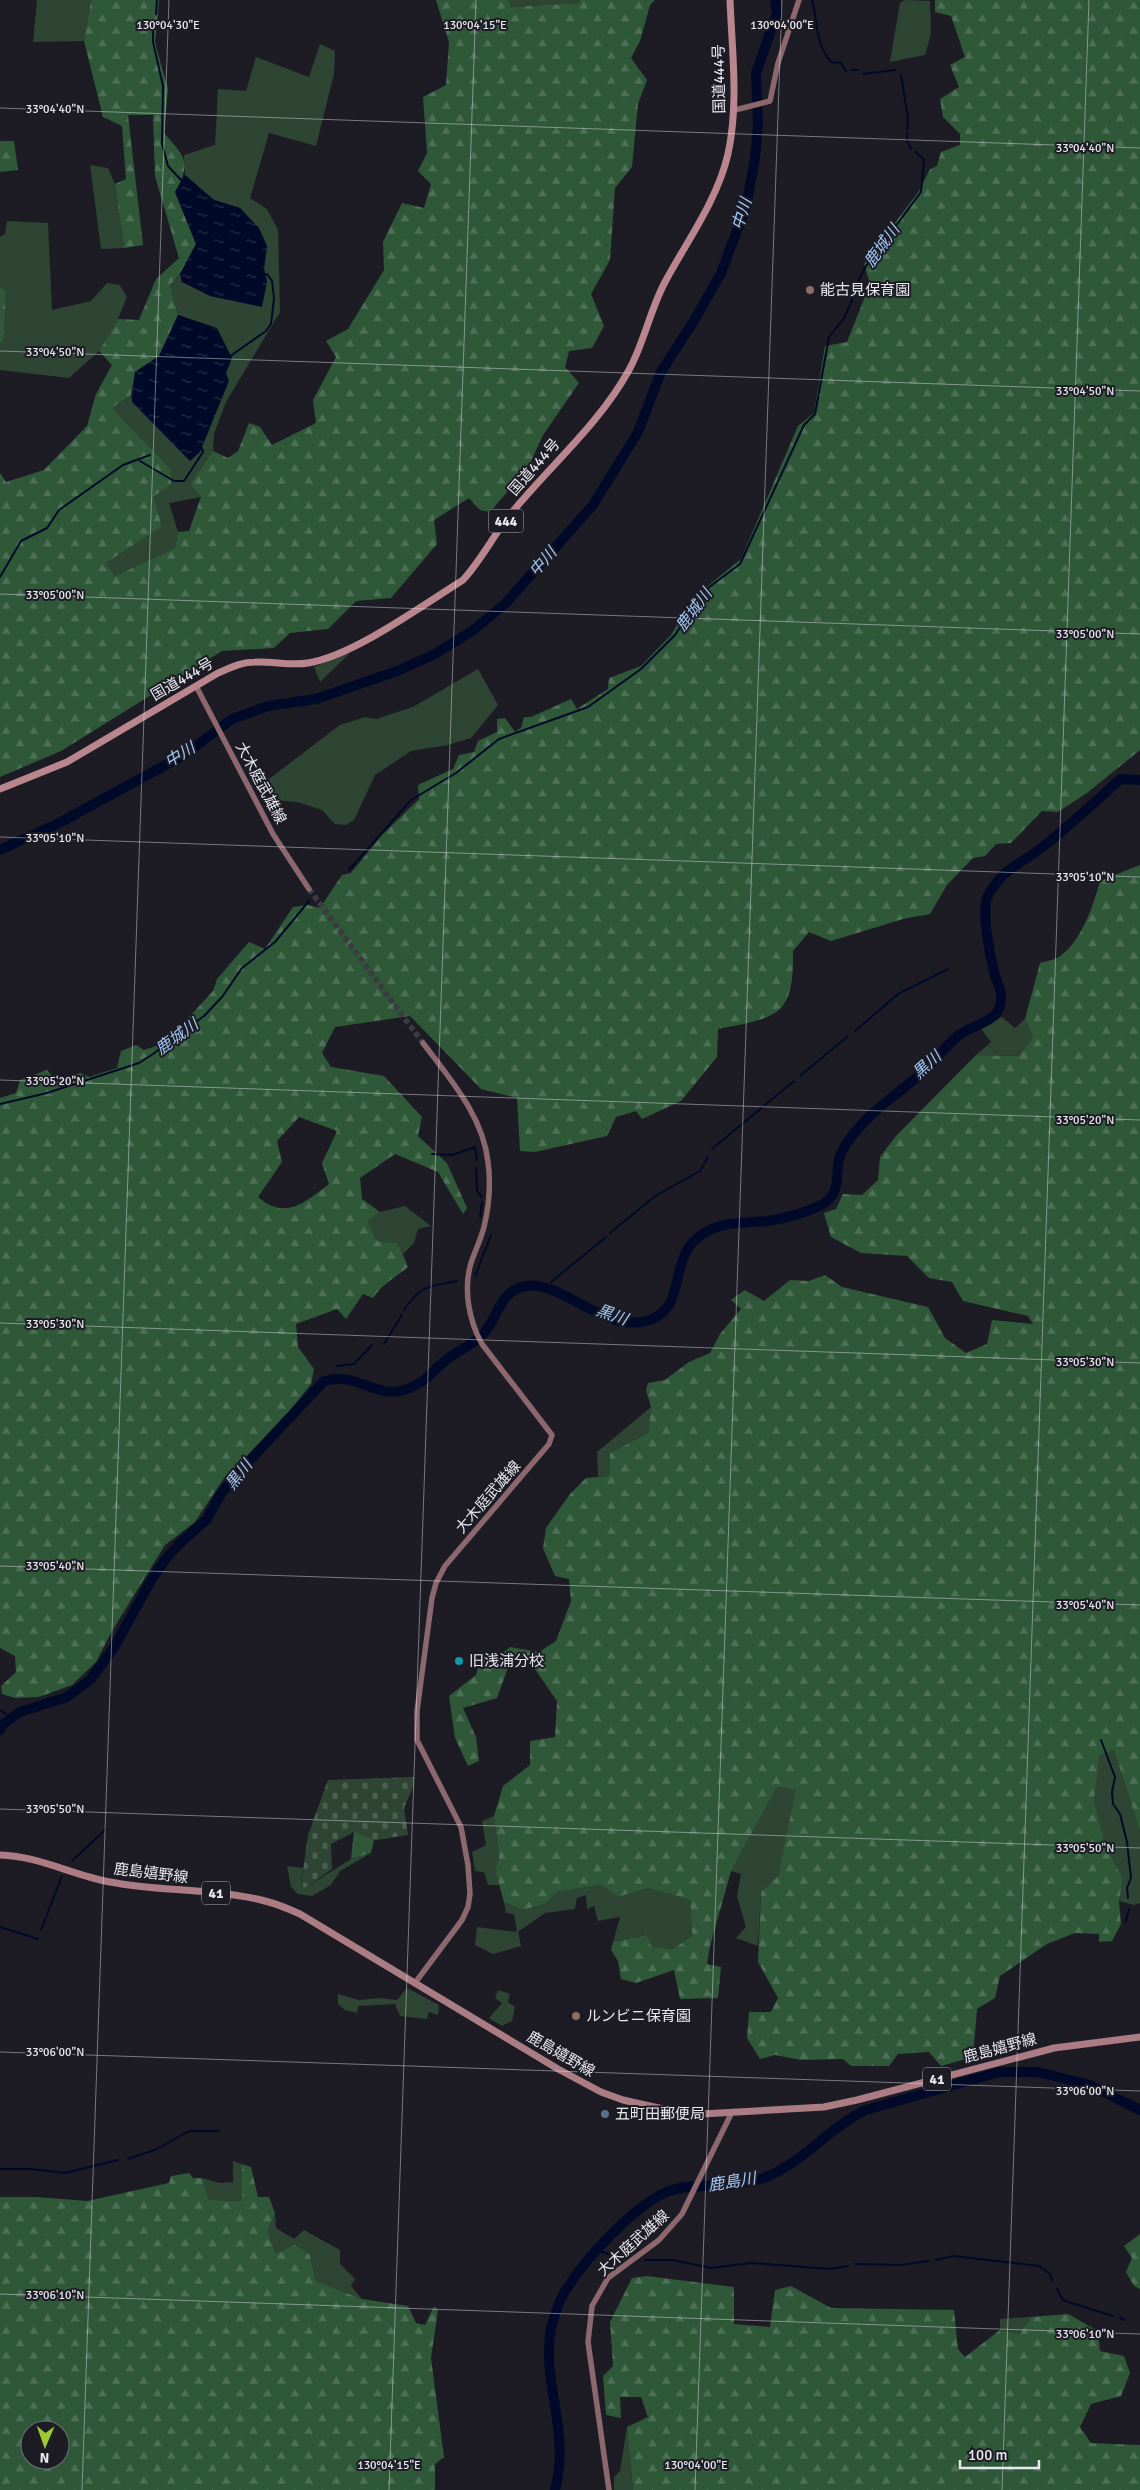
<svg xmlns="http://www.w3.org/2000/svg" width="1140" height="2490" viewBox="0 0 1140 2490" font-family="Signika,'Noto Sans JP',sans-serif">
<defs>
<pattern id="forest-firs" width="22" height="20" patternUnits="userSpaceOnUse" patternTransform="scale(1.25)"><rect width="22" height="20" fill="#2f5839"/><path d="M5 1l3.5 6h-7zM16 11l3.5 6h-7z" fill="#4d7056"/></pattern>
<pattern id="cemetery-stones" width="16" height="16" patternUnits="userSpaceOnUse" patternTransform="scale(1.25)"><rect width="16" height="16" fill="#2d4532"/><path d="M2 7V4a2 2 0 0 1 4 0v3zM10 15v-3a2 2 0 0 1 4 0v3z" fill="#4b6050"/></pattern>
<pattern id="water-ripples" width="26" height="14" patternUnits="userSpaceOnUse" patternTransform="scale(1.25)"><rect width="26" height="14" fill="#000a28"/><path d="M2 4q2-2 4 0t4 0M15 11q2-2 4 0t4 0" fill="none" stroke="#252e48"/></pattern>
</defs>
<rect width="100%" height="100%" fill="#1d1c25"/>
<g fill="#2d4532">
<polygon points="37,0 91,0 84,41 33,42"/>
<polygon points="509,0 580,0 581,3 511,7"/>
<polygon points="905,0 930,1 931,34 925,55 890,62 900,3"/>
<polygon points="320,44 335,51 334,74 316,146 269,133 250,198 267,209 278,230 280,312 226,402 214,434 213,451 190,484 201,497 169,503 178,532 175,548 115,576 106,563 162,527 154,496 171,469 112,408 131,395 132,402 226,373 217,328 178,315 170,285 180,274 182,282 267,282 264,268 267,246 240,208 214,200 185,175 184,155 215,145 218,89 246,91 256,57 309,77"/>
<polygon points="90,165 108,168 115,184 124,248 101,249"/>
<polygon points="7,221 48,223 52,310 91,301 107,283 120,285 127,297 118,319 99,351 69,378 0,370 0,342 2,342 6,291 0,287 0,237 5,234"/>
<polygon points="350,653 320,682 314,667"/>
<polygon points="478,669 498,705 471,738 448,745 411,751 375,775 354,820 346,825 335,824 322,810 297,802 274,800 265,782 340,725 365,717 376,719 413,707"/>
<polygon points="1002,1017 1015,1028 1025,1019 1033,1037 1019,1056 976,1055 991,1042 980,1027"/>
<polygon points="405,1206 431,1226 418,1229 414,1243 403,1254 398,1243 377,1241 368,1221 380,1212"/>
<polygon points="651,1407 648,1433 610,1453 609,1476 598,1477 597,1452"/>
<polygon points="1114,1750 1140,1831 1140,1903 1134,1905 1119,1901 1123,1879 1105,1844 1094,1800 1100,1755"/>
<polygon points="777,1787 797,1790 778,1876 761,1892 758,1946 736,1938 746,1927 737,1896 741,1874 731,1871"/>
<polygon points="494,1816 499,1858 495,1870 499,1885 488,1885 484,1872 475,1871 472,1852 486,1845 482,1821"/>
<polygon points="371,1853 340,1871 331,1885 312,1896 298,1894 291,1887 287,1866 303,1868 301,1885 305,1888 351,1859"/>
<polygon points="600,1885 618,1897 648,1888 690,1900 692,1936 673,1949 652,1947 645,1935 613,1942 620,1917 598,1921 594,1906 587,1909 586,1895 577,1898 575,1909 545,1913 518,1932 521,1946 493,1954 475,1945 477,1927 517,1932 514,1914 506,1913 504,1902 522,1910 545,1904 557,1892"/>
<polygon points="407,1988 439,2005 438,2015 429,2012 427,2019 400,2016 395,2004 358,2006 357,2013 345,2010 338,2004 338,1994 359,2000 380,1998 397,2000"/>
<polygon points="498,1990 510,1994 508,2002 515,2007 512,2021 502,2026 489,2018 502,2003 495,1998"/>
<polygon points="233,2161 242,2164 242,2201 209,2200 202,2178 220,2183 233,2182"/>
<polygon points="275,2213 276,2228 294,2239 304,2230 340,2250 340,2264 355,2279 351,2286 362,2299 316,2281 310,2255 276,2254 268,2232"/>
<polygon points="1031,2317 1020,2334 1000,2330 1000,2319"/>
<polygon points="627,2427 633,2490 614,2490 614,2477 620,2471"/>
</g>
<g fill="url(#forest-firs)" fill-rule="evenodd">
<path d="M91 0H159L155 43 168 89 164 133C185 157 192 162 175 192L196 244 180 274 170 285 178 315 159 356 135 372 131 395 112 408 171 469V484L154 496 162 527 106 563 115 576 175 548 178 532 189 531 201 497 190 484 213 451 228 458 238 451 249 423 260 427 272 445 316 423 313 400 336 357 326 341 348 329 384 270 383 242 402 203 424 208 431 184 418 171 427 153 423 97 446 85 449 42 436 0H509L511 7 580 3V0H655L650 5 640 41 631 58 647 80 638 104 632 167 615 188 610 260 591 294 604 326 592 348 569 351 565 367 579 383 543 435 528 468 490 512 480 510 469 498 434 520 437 544 391 598 356 601 328 629 290 633 274 648 222 651 61 751 0 777V473L6 482 44 470 87 426 96 394 112 365 99 351 118 319 139 320 156 279 179 258 155 176 153 115H128L143 245 124 248 115 184 126 179 122 126 103 117 84 41Z"/>
<path d="M935 0H1140V750L1087 793 1058 812 1042 811 1011 843 996 844 985 856 973 858 947 885 930 914 903 919 831 941 809 932 793 951C794 1017 778 1017 718 1029L717 1057 681 1101 642 1119 636 1111 616 1117 607 1136 535 1152 520 1151 517 1098 481 1089 410 1016 335 1027 322 1053 331 1067 384 1076 422 1117 418 1136 447 1163 467 1208 463 1214 438 1172 395 1154 360 1178 362 1199 380 1212 368 1221 377 1241 398 1243 408 1267C395 1278 382 1284 373 1298L363 1294 346 1319 337 1309 296 1324 298 1347 314 1369 311 1384 272 1433 224 1478 195 1522 165 1545 112 1631 96 1662 72 1685 39 1697 15 1698 2 1694 1 1686 16 1672 15 1656 0 1648V1098L16 1093 20 1080 47 1070 58 1083 80 1073 89 1077 117 1068 121 1051 136 1045 144 1050 171 1041 178 1029 213 991 217 979 249 942 265 949 293 907 308 905 320 908 342 875 351 873 382 835 419 799 418 785 453 769 459 755 474 752 478 741 497 732V719L505 718 515 732 521 728 524 717H531L571 699 577 709 608 689 609 678 641 666 671 635 682 616 704 589 741 559 798 426 814 413 825 346 847 342 870 284 864 264 919 191 930 169 937 166 941 152 960 145V134L943 117 940 99 959 87 950 65 965 57 951 16 935 12ZM299 1117 337 1131 322 1163 329 1184C305 1202 286 1221 258 1197L282 1162 277 1141Z"/>
<polygon points="0,141 14,141 18,170 0,172"/>
<polygon points="0,287 6,291 3,342 0,342"/>
<path d="M1140 865V1831L1114 1750 1100 1755 1094 1800 1105 1844 1123 1879 1119 1901 1121 1924 1112 1941 1099 1942V1934L1075 1933 1047 1944 1000 1976 995 1998 977 2009 973 2057 941 2066 929 2052 898 2054 889 2066H851L843 2059 801 2060 775 2055 760 2059 747 2038 749 2012H771L778 1998 758 1962 761 1892 778 1876 796 1790 777 1787 731 1871 710 1946 707 1964 721 1967 718 1998 680 1999 674 1970 636 1983 621 1979 618 1961 611 1950 613 1942 646 1935 652 1947 673 1949 692 1936 690 1900 648 1888 618 1897 600 1885 557 1892 545 1904 522 1910 504 1902 495 1870 499 1858 494 1816 503 1786 530 1765V1741L555 1737 557 1701 530 1662H510L497 1698 463 1708 476 1737 479 1761 468 1766 455 1738 449 1696 476 1675 480 1659H496L510 1647 539 1652 556 1641 571 1601 569 1579 555 1576 543 1548 546 1528 570 1494 586 1478 609 1476 610 1453 648 1433 651 1407 646 1390 648 1383 665 1380 689 1362 710 1353 720 1334 741 1309 731 1300 745 1290 764 1301 790 1280 809 1281 825 1275 842 1287 928 1307 945 1338 966 1353 987 1344 992 1320 1033 1324 1028 1316 963 1301 952 1282 929 1278 907 1256 861 1253 831 1237 824 1213 836 1209 843 1194 862 1195 878 1180 880 1157 896 1136 976 1055 1019 1056 1033 1037 1025 1019 1040 963C1046 961 1054 960 1059 957 1082 941 1093 906 1100 881Z"/>
<polygon points="354,1832 390,1838 374,1840 371,1853 351,1859"/>
<path d="M242 2164 251 2167 258 2197H269L275 2213 268 2232 276 2254 295 2245 310 2255 316 2281 362 2299 408 2306 416 2323 425 2325 434 2306 438 2310 431 2358 444 2457 435 2464V2490H0V2197H36L87 2201 169 2183 171 2176 189 2173 193 2178H202L209 2200 242 2201ZM30 2430H60V2460H30Z"/>
<polygon points="1140,2234 1140,2289 1134,2286 1126,2272 1132,2258 1124,2246"/>
<polygon points="647,2276 734,2287 734,2324 770,2327 775,2290 791,2286 831,2308 954,2310 958,2349 965,2357 1000,2330 1020,2334 1031,2317 1068,2314 1098,2331 1100,2351 1124,2356 1130,2373 1121,2396 1091,2404 1080,2427 1091,2443 1140,2445 1140,2490 633,2490 627,2427 648,2417 641,2397 620,2397 621,2418 606,2415 603,2376 613,2366 610,2322 632,2278"/>
</g>
<polygon fill="url(#cemetery-stones)" points="414,1777 414,1785 404,1808 408,1835 374,1840 354,1832 331,1844 332,1869 305,1888 301,1885 308,1835 328,1780"/>
<g fill="url(#water-ripples)">
<polygon points="185,175 214,200 240,208 259,228 267,246 264,268 267,282 262,307 210,296 182,282 180,274 196,244 175,192"/>
<polygon points="178,315 217,328 232,358 226,373 229,381 200,452 190,461 132,402 135,372 159,356"/>
</g>
<g fill="none" stroke-linecap="round" stroke-linejoin="round">
<g stroke="#000a28" stroke-width="2">
<path d="M812 0C818 23 815 43 831 62L841 63 846 71"/>
<polyline points="156,14 157,0"/>
<polyline points="153,26 153,42 163,86 162,144 168,166 182,181"/>
<polyline points="851,70 858,70"/>
<polyline points="863,74 895,70"/>
<polyline points="901,75 908,118 907,129"/>
<polyline points="907,133 907,140 911,149"/>
<polyline points="229,357 266,331 271,324 274,298 272,281 267,274 263,275"/>
<polyline points="140,461 174,481 184,481 203,452 202,448"/>
<polyline points="0,577 21,541 47,528 59,510 123,465 150,455"/>
<polyline points="349,870 411,800 456,773 499,739 588,707 641,669 675,635 704,591 740,564 804,425 815,414 829,337 844,318 852,301 852,293 866,266 921,192 924,160 916,152"/>
<polyline points="855,1031 898,994 948,969"/>
<polyline points="800,1076 848,1036"/>
<polyline points="0,1104 47,1093 139,1063 153,1054 204,1016 222,997 242,968 275,942 309,901"/>
<polyline points="712,1149 794,1081"/>
<polyline points="432,1154 452,1155 475,1147 477,1161"/>
<polyline points="476,1168 477,1191 482,1197"/>
<polyline points="480,1217 482,1202"/>
<polyline points="610,1233 655,1196 700,1171 708,1157"/>
<polyline points="475,1276 491,1235"/>
<polyline points="551,1282 606,1237"/>
<path d="M404 1310C421 1284 429 1287 457 1281"/>
<polyline points="384,1344 402,1315"/>
<polyline points="336,1366 354,1364 372,1345"/>
<polyline points="0,1710 6,1714"/>
<polyline points="1101,1740 1115,1777 1112,1792 1113,1804 1120,1814 1127,1842 1131,1878 1127,1888 1128,1898"/>
<polyline points="72,1861 106,1829"/>
<polyline points="1126,1921 1129,1909"/>
<polyline points="0,1927 38,1939"/>
<polyline points="41,1930 62,1876"/>
<polyline points="128,2159 157,2149 189,2131 219,2131"/>
<polyline points="0,2169 31,2169 65,2173 118,2160"/>
<polyline points="597,2250 622,2259"/>
<polyline points="645,2260 673,2260 711,2268 751,2263 830,2269 848,2266"/>
<polyline points="936,2260 953,2256 1039,2266 1050,2274 1052,2280"/>
<polyline points="855,2264 901,2265 929,2261"/>
<polyline points="1057,2288 1061,2297 1065,2301 1113,2316"/>
<polyline points="1120,2318 1125,2320"/>
</g>
<g stroke="#000a28" stroke-width="10">
<polyline points="0,850 59,823 184,755 232,719 268,706 316,699 397,671 435,654 472,631 505,604 593,505 638,432 661,372 695,319 721,273 746,207 755,158 758,124 756,73 777,13 775,0"/>
<path d="M0 1730 3 1724 20 1712 67 1697 90 1680 113 1649 152 1579 165 1560 178 1545 207 1519 221 1494 236 1475 324 1381C366 1370 380 1411 424 1380 432 1374 438 1366 446 1360 458 1350 474 1345 484 1333 498 1317 500 1291 525 1286 562 1279 609 1338 652 1319 685 1306 670 1264 695 1240 715 1220 743 1224 767 1221 781 1219 794 1216 807 1211 814 1208 823 1206 828 1200 841 1189 835 1170 840 1156 843 1147 850 1138 856 1131 875 1108 900 1092 922 1073 935 1061 945 1046 959 1035 970 1027 985 1024 995 1015 999 1010 1001 1005 1001 999 1002 991 998 984 995 976 990 957 983 919 986 901 988 892 996 883 1002 876 1015 864 1032 856 1045 845 1069 826 1093 804 1116 783L1121 779 1140 780"/>
<path d="M555 2490C571 2431 541 2383 551 2328 554 2317 558 2303 564 2293 584 2260 642 2194 680 2188 709 2184 738 2188 766 2177 806 2161 829 2127 866 2110L999 2072H1038L1090 2085 1140 2110"/>
</g>
<polyline stroke="#3b3b43" stroke-width="5.5" stroke-dasharray="5.5 3" stroke-linecap="butt" points="309,889 423,1043"/>
<g stroke="#8c686d" stroke-width="5.5">
<polyline points="735,110 770,101 778,63 799,0"/>
<polyline points="196,686 273,834 309,889"/>
<path d="M415 1983 462 1920 468 1907 470 1894 468 1865 461 1827 417 1740V1711L432 1598 436 1583 445 1566 549 1444 552 1435 482 1344C469 1321 463 1289 471 1263 475 1251 481 1239 484 1227 489 1206 491 1184 488 1162 483 1116 450 1079 423 1043"/>
<polyline points="609,2490 588,2342 592,2306 608,2278 659,2240 682,2214 732,2112"/>
</g>
<path stroke="#ab7c83" stroke-width="7" d="M0 1855C39 1856 72 1875 110 1882 161 1892 215 1888 265 1901 277 1904 289 1909 300 1914L558 2069 601 2092 623 2100 672 2111 702 2114 824 2107 857 2100 1054 2048 1140 2037"/>
<path stroke="#b9868d" stroke-width="7" d="M0 789 67 762 218 673C230 668 241 662 255 662 272 661 291 666 308 663 353 656 423 605 463 580 483 558 495 532 514 510 552 464 600 423 629 370 644 343 650 310 665 282 687 241 717 201 728 154 739 103 732 52 730 0"/>
</g>
<path fill="none" stroke="#e8e8ef" stroke-width="1" stroke-opacity="0.45" d="M0 108 1140 148M0 351 1140 391M0 594 1140 634M0 837 1140 877M0 1080 1140 1120M0 1323 1140 1363M0 1566 1140 1605M0 1809 1140 1848M0 2052 1140 2091M0 2294 1140 2334M82 2490 169 0M389 2490 476 0M695 2490 782 0M1002 2490 1089 0"/>
<g fill="#8d6e63" stroke="#1d1c25" stroke-width="2">
<circle cx="810" cy="290" r="5"/>
<circle cx="576" cy="2016" r="5"/>
</g>
<circle fill="#0f9aa8" stroke="#1d1c25" stroke-width="2" cx="459" cy="1661" r="5"/>
<circle fill="#5c6f8a" stroke="#1d1c25" stroke-width="2" cx="605" cy="2114" r="5"/>
<g text-anchor="middle" dominant-baseline="central" stroke-width="4" stroke-linejoin="round" paint-order="stroke">
<g fill="#1d1c25" stroke="#ababb2" stroke-width="1">
<rect x="488.5" y="509.5" width="35" height="23" rx="4"/>
<rect x="202" y="1881.5" width="28" height="23" rx="4"/>
<rect x="923" y="2067.5" width="28" height="23" rx="4"/>
</g>
<g font-size="14" font-weight="bold" fill="#e8e8ef">
<text x="506" y="521">444</text>
<text x="216" y="1893">41</text>
<text x="937" y="2079">41</text>
</g>
<g font-size="15" fill="#e8e8ef" stroke="#1d1c25">
<text transform="translate(719 79) rotate(-91)">国道444号</text>
<text transform="translate(534 467) rotate(-49)">国道444号</text>
<text transform="translate(182 679) rotate(-30)">国道444号</text>
<text transform="translate(261 783) rotate(62)">大木庭武雄線</text>
<text transform="translate(488 1497) rotate(-49)">大木庭武雄線</text>
<text transform="translate(151 1873) rotate(7)">鹿島嬉野線</text>
<text transform="translate(1000 2048) rotate(-15)">鹿島嬉野線</text>
<text transform="translate(561 2054) rotate(30)">鹿島嬉野線</text>
<text transform="translate(633 2243) rotate(-42)">大木庭武雄線</text>
</g>
<g font-size="15" fill="#e8e8ef" stroke="#1d1c25" text-anchor="start">
<text x="820" y="290">能古見保育園</text>
<text x="469" y="1661">旧浅浦分校</text>
<text x="586" y="2016">ルンビニ保育園</text>
<text x="615" y="2114">五町田郵便局</text>
</g>
<g font-size="16" font-style="italic" fill="#a3cafa" stroke="#1d1c25">
<text transform="translate(742 214) rotate(-73)">中川</text>
<text transform="translate(882 246) rotate(-54)">鹿城川</text>
<text transform="translate(543 562) rotate(-49)">中川</text>
<text transform="translate(694 610) rotate(-53)">鹿城川</text>
<text transform="translate(180 755) rotate(-32)">中川</text>
<text transform="translate(177 1037) rotate(-36)">鹿城川</text>
<text transform="translate(927 1065) rotate(-43)">黒川</text>
<text transform="translate(612 1315) rotate(19)">黒川</text>
<text transform="translate(239 1475) rotate(-52)">黒川</text>
<text transform="translate(732 2182) rotate(-9)">鹿島川</text>
</g>
</g>
<g font-size="12" text-anchor="middle" fill="#e8e8ef" stroke="#1d1c25" stroke-width="4" stroke-linejoin="round" paint-order="stroke">
<text x="168" y="29">130°04'30"E</text>
<text x="475" y="29">130°04'15"E</text>
<text x="782" y="29">130°04'00"E</text>
<text x="55" y="113">33°04'40"N</text>
<text x="1085" y="152">33°04'40"N</text>
<text x="55" y="356">33°04'50"N</text>
<text x="1085" y="395">33°04'50"N</text>
<text x="55" y="599">33°05'00"N</text>
<text x="1085" y="638">33°05'00"N</text>
<text x="55" y="842">33°05'10"N</text>
<text x="1085" y="881">33°05'10"N</text>
<text x="55" y="1085">33°05'20"N</text>
<text x="1085" y="1124">33°05'20"N</text>
<text x="55" y="1328">33°05'30"N</text>
<text x="1085" y="1366">33°05'30"N</text>
<text x="55" y="1570">33°05'40"N</text>
<text x="1085" y="1609">33°05'40"N</text>
<text x="55" y="1813">33°05'50"N</text>
<text x="1085" y="1852">33°05'50"N</text>
<text x="55" y="2056">33°06'00"N</text>
<text x="1085" y="2095">33°06'00"N</text>
<text x="55" y="2299">33°06'10"N</text>
<text x="1085" y="2338">33°06'10"N</text>
<text x="389" y="2469">130°04'15"E</text>
<text x="696" y="2469">130°04'00"E</text>
</g>
<g transform="translate(45 2445) rotate(182)"><circle r="24" fill="#1d1c25" stroke="#6e6e76"/>
<path d="M0-4L9 19L0 12L-9 19Z" fill="#9cca31"/>
<text y="-8" font-size="14" font-weight="bold" text-anchor="middle" fill="#e8e8ef">N</text>
</g>
<path d="M960 2460v8h79v-8" fill="none" stroke="#e8e8ef" stroke-width="2.5"/>
<text x="968" y="2460" font-size="15" fill="#e8e8ef" stroke="#1d1c25" stroke-width="4" paint-order="stroke">100 m</text>
</svg>
